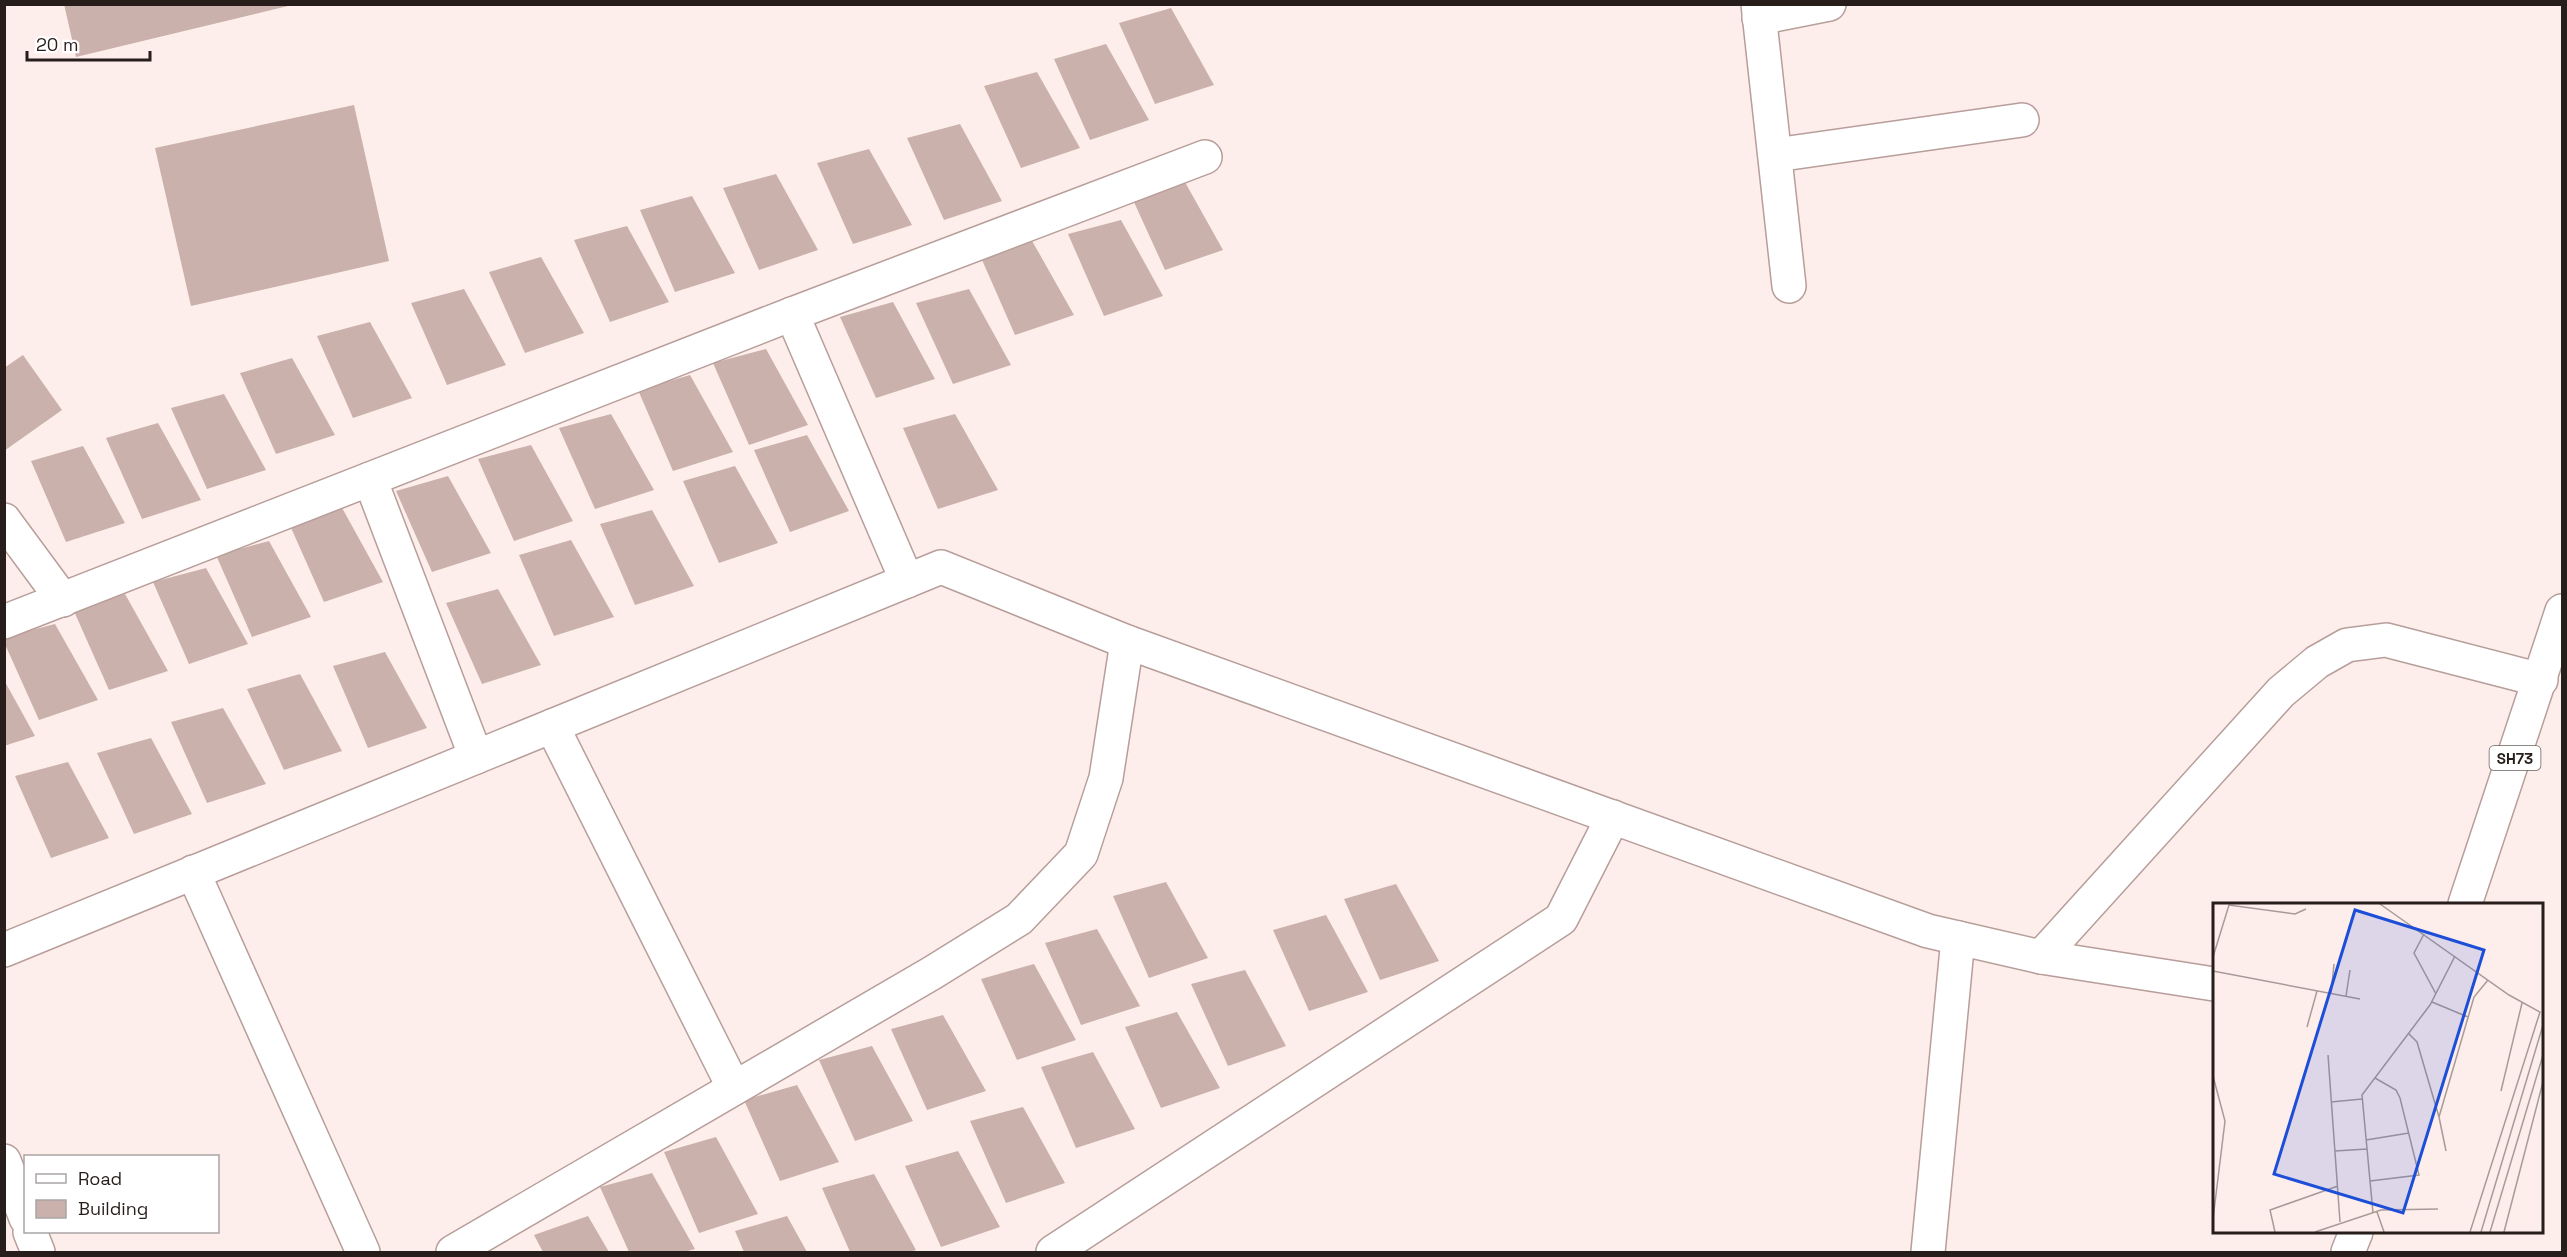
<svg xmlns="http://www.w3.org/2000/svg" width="2567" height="1257" viewBox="0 0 2567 1257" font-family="'Space Grotesk',sans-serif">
<rect width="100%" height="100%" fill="#feeeeb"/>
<g fill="#cab1ac">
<polygon points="64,4 292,4 292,5 76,57"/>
<polygon points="1171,8 1214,85 1155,104 1119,23"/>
<polygon points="1106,44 1149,120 1090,140 1054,59"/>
<polygon points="1037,72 1080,148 1021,168 984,86"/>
<polygon points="354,105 389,261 191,306 155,148"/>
<polygon points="960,124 1002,201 944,220 907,138"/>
<polygon points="869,149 912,225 853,244 817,163"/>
<polygon points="776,174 818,250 759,270 723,188"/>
<polygon points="1181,175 1223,250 1165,270 1128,189"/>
<polygon points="692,196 735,273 675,292 640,210"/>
<polygon points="1121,220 1163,296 1104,316 1068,234"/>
<polygon points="627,226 669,302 610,322 574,240"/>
<polygon points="1031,239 1074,315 1015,335 979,253"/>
<polygon points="541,257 584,333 525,353 489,272"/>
<polygon points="464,289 506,365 447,385 411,303"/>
<polygon points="969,289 1011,365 953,384 916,303"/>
<polygon points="893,302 935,379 876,398 840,317"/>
<polygon points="370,322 412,398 353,418 317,336"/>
<polygon points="766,349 808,425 749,445 713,363"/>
<polygon points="23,355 62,410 4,451 4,368"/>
<polygon points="292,358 335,435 276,454 240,373"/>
<polygon points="690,375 733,452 673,471 638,390"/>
<polygon points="224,394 266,470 207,489 171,408"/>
<polygon points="611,414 654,490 595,509 559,428"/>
<polygon points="955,414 998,490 938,509 903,428"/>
<polygon points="158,423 201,500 142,519 106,438"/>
<polygon points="807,435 849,511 790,532 754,450"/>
<polygon points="531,445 573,521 514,541 478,459"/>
<polygon points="83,446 125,523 66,542 31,461"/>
<polygon points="735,466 778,543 719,563 683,481"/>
<polygon points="448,476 491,553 432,572 396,491"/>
<polygon points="341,506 383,582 324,602 288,521"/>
<polygon points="652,510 694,586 635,605 600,524"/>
<polygon points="571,540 614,617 554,636 519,555"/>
<polygon points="269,541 311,617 252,637 216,555"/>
<polygon points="206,568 248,644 189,664 153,582"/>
<polygon points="498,589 541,665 482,684 446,603"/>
<polygon points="125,594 168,671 109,690 73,609"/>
<polygon points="55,624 98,700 39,720 4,642 4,637"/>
<polygon points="385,652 427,728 368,748 333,666"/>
<polygon points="300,674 342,751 284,770 247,689"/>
<polygon points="4,680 35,736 4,746"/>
<polygon points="223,708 266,784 207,803 171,722"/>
<polygon points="151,738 192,814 134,834 97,753"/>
<polygon points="68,762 109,838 51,858 15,776"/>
<polygon points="1166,882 1208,958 1149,978 1113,896"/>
<polygon points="1396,884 1439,961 1380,980 1344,899"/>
<polygon points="1326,915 1368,992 1309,1011 1273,930"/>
<polygon points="1097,929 1140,1006 1081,1025 1045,943"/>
<polygon points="1034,964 1076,1040 1017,1060 981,979"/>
<polygon points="1245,970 1286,1046 1228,1066 1191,984"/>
<polygon points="1177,1012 1220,1088 1161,1108 1125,1027"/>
<polygon points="943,1015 986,1091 927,1110 891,1029"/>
<polygon points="872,1046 913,1121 855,1141 819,1060"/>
<polygon points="1093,1052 1135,1129 1076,1148 1041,1067"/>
<polygon points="797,1085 839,1162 780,1181 744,1100"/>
<polygon points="1023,1107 1065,1183 1006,1203 970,1121"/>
<polygon points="716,1137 758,1214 699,1233 664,1152"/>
<polygon points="958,1151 1000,1227 941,1247 905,1166"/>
<polygon points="652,1173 695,1249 684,1252 629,1252 600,1187"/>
<polygon points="874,1174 916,1250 909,1252 850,1252 822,1188"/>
<polygon points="588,1216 609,1252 543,1252 534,1235"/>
<polygon points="787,1216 807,1252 744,1252 735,1231"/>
</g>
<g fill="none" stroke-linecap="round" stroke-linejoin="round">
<defs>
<g id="street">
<polyline points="1758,4 1789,286"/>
<polyline points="1759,18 1829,4"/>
<polyline points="1775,155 2022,120"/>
<polyline points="792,314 907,581"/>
<polyline points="370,479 476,757"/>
<polyline points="4,520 63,600"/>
<polyline points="4,622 792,314 1205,157"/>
<polyline points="552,726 734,1088"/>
<polyline points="193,872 363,1252"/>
<polyline points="4,950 941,567 1127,642 1928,931 2041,957 2214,984"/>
<polyline points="2041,957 2281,692 2317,662 2347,645 2386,640 2541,680"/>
<polyline points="4,1161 26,1218"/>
<polyline points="30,1232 38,1252"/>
<polyline points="453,1252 932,973 1019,919 1081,854 1106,778 1127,642"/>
<polyline points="1053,1252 1561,919 1613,817"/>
<polyline points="1928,1252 1958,938"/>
</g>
<g id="primary">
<polyline points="2465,904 2562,611"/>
<polyline points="2348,1252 2356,1232"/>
</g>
</defs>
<use href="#street" stroke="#b79e9a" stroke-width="36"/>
<use href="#primary" stroke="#b79e9a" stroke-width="36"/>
<use href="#street" stroke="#fff" stroke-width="33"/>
<use href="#primary" stroke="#fff" stroke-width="33"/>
</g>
<g text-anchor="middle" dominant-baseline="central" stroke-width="6" stroke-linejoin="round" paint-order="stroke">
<rect fill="#fff" stroke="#68615f" stroke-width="1.5" x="2489.5" y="746" width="51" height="24" rx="4.5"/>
<g font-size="15" font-weight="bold" fill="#271d1b">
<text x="2515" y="758">SH73</text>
</g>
</g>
<g transform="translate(2213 903)">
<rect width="330" height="330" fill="#feeeeb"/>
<path fill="none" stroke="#a89a98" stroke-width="1.5" d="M167 1 296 92 327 109 257 329M211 31 201 50 223 91M0 54 16 2 82 11 93 6M0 68 147 96M118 91 121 61M133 93 137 67M219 99 255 114M94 124 104 88M196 131 204 139 226 214 261 94 275 77M115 152 127 319M0 173 12 218 0 316M288 188 309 100M118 199 149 196M226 214 233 248M153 237 196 230M122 248 154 246M157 278 206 272 187 195 183 187 162 175M164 309 171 329M160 310 149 192 217 102 242 53M62 329 57 307 125 283M102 329 168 307 225 306M268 329 330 122M277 329 330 152M291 329 330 179"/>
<path fill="#1d4ed8" fill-opacity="0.15" stroke="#1d4ed8" stroke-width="3" d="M142 7 271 47 190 310 61 271Z"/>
<rect width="330" height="330" fill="none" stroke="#271d1b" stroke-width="3"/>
</g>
<rect width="2567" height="1257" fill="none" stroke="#271d1b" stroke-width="12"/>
<rect x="24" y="1155" width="195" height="78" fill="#ffffff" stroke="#a9a5a4" stroke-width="1.5"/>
<rect x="36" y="1174" width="30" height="9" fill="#ffffff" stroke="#a9a5a4" stroke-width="1.5"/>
<text x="78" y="1185" font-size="18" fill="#271d1b">Road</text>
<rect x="36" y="1200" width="30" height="18" fill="#cab1ac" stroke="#a9a5a4" stroke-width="1.5"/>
<text x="78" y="1215" font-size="18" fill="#271d1b">Building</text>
<path d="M27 51v9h123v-9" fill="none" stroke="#271d1b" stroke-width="3"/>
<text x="36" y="51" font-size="18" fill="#271d1b" stroke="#ffffff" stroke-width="4.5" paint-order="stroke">20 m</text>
</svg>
